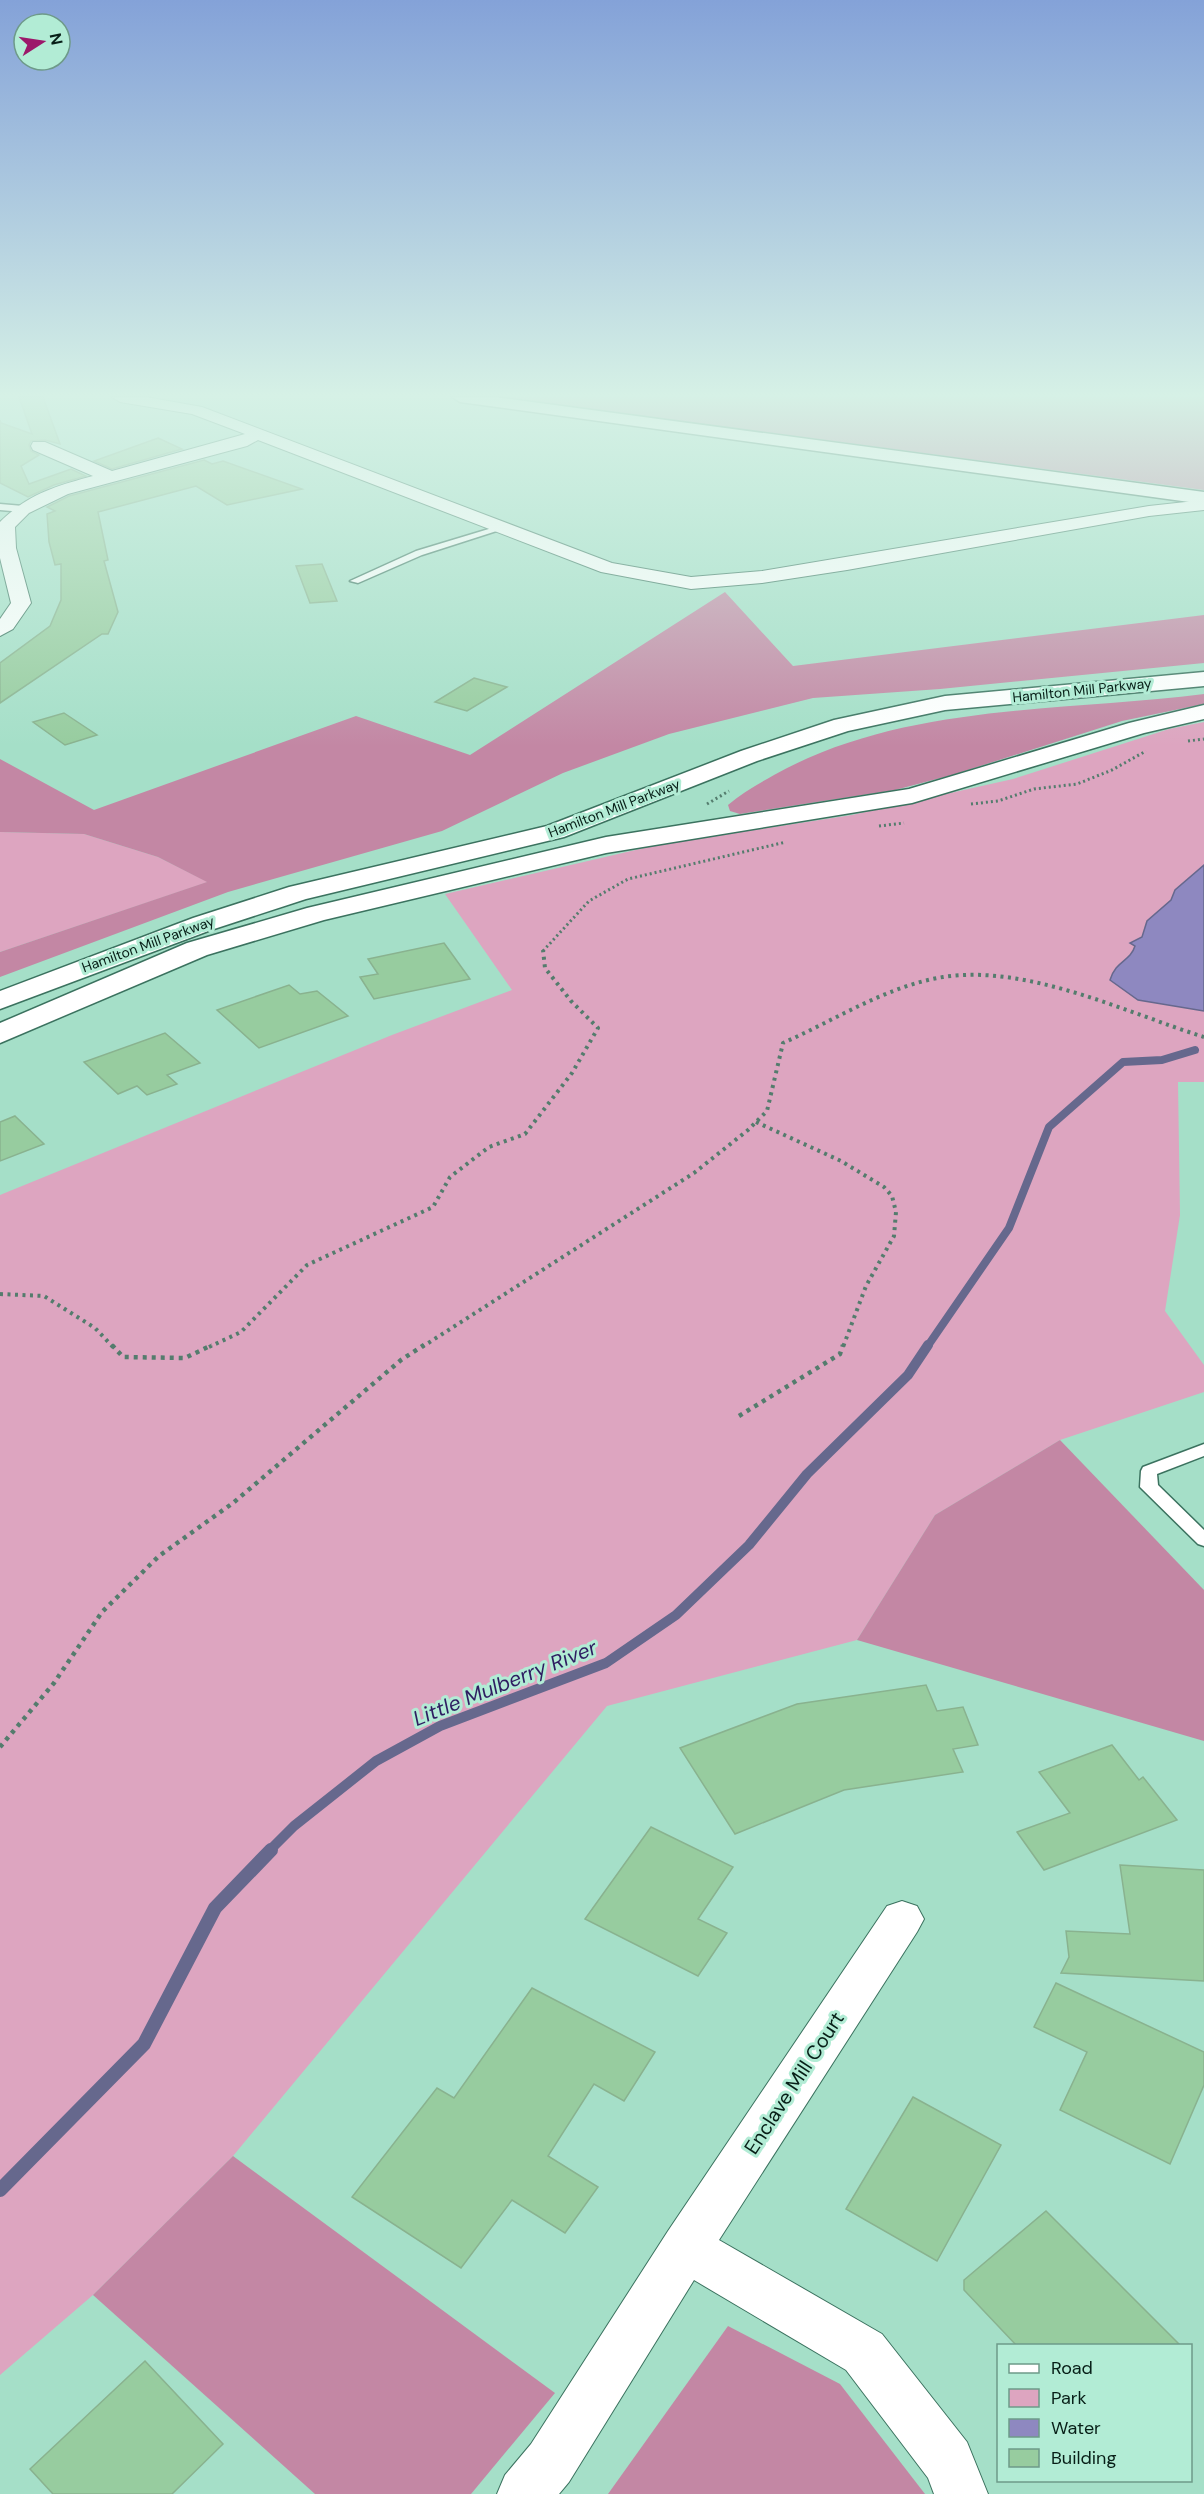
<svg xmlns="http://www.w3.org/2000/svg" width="1204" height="2494" viewBox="0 0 1204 2494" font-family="'DM Sans',sans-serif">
<rect width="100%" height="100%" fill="#a5dfc8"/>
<g fill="#dda5c0">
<polygon points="1204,722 1204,1082 1178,1082 1180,1215 1165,1311 1204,1365 1204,1392 1060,1440 935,1515 857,1640 607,1706 233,2156 93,2295 0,2375 0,1195 392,1035 512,990 445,894 657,845 852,815 1013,779 1169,729"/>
<polygon points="0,832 84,834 158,857 208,882 0,952"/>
</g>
<g fill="#c387a4">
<polygon points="497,397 1204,397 1204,490"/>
<polygon points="725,592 793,666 1204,615 1204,663 940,689 813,698 669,734 563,773 442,831 228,892 0,977 0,952 207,882 158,857 84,834 0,832 0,759 94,810 356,716 470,755"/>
<path d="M1204 694V704L1122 721 952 775 895 790 740 814 730 811 728 805C742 793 758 784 774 775 903 703 1061 712 1204 694Z"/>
<polygon points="1060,1440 1204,1590 1204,1741 857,1640 935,1515"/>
<polygon points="233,2156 555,2393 471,2494 315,2494 93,2295"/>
<polygon points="728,2326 840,2384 925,2494 608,2494"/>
</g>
<path fill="#8e88c0" stroke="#66688d" stroke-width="1.5" d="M1204 865V1011L1138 1000 1110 980C1116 960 1130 962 1135 946L1130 943 1142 937 1147 921 1171 900 1175 890Z"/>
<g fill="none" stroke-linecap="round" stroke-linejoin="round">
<polyline stroke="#66688d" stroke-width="8" points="927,1347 1009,1228 1049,1127 1123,1062 1162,1060 1195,1050"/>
<polyline stroke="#66688d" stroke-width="10" points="269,1851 294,1826 376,1761 440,1726 606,1663 676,1615 749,1545 807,1474 908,1375 928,1345"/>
<polyline stroke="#66688d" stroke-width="14" points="0,2190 144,2044 215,1908 271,1850"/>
</g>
<g fill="#97cc9f" stroke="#89b28f" stroke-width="1.5">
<polygon points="19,397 43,397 60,444 45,440 31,441 29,445 31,451 39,455 21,466 29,484 71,469 86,476 54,485 28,497 0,483 0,420 1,423 32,434"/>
<polygon points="158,438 182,449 112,469 94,461"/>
<polygon points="204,460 212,464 223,461 302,489 227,505 196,486 98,512 108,560 104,561 118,612 108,634 102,634 0,703 0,663 50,626 61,600 61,564 55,565 49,542 47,514 55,511 47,507 69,496"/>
<polygon points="322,564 337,601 310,603 296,566"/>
<polygon points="474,678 507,687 467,711 435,702"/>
<polygon points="64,713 97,735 65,745 33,722"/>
<polygon points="444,943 470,979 374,999 360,977 378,974 368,959"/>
<polygon points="289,985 300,994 317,991 348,1016 259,1048 217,1010"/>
<polygon points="165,1033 200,1063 167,1075 177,1084 147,1095 137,1086 118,1094 84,1062"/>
<polygon points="15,1116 44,1144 0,1161 0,1122"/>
<polygon points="926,1685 937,1711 963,1707 978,1745 953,1749 963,1772 844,1790 735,1834 680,1748 797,1704"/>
<polygon points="1112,1745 1139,1780 1143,1777 1177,1820 1044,1870 1017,1832 1070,1813 1039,1772"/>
<polygon points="651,1827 733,1867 698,1919 727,1933 698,1976 585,1919"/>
<polygon points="1120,1865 1204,1870 1204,1981 1061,1973 1069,1957 1066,1931 1130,1934"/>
<polygon points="1056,1983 1204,2052 1204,2085 1170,2164 1060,2110 1087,2052 1034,2027"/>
<polygon points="532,1988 655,2052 624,2101 594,2084 548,2156 598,2187 565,2233 512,2200 461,2268 352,2197 437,2088 454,2098"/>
<polygon points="913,2097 1001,2145 937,2261 846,2209"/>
<polygon points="1046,2211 1181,2346 1017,2346 964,2290 964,2280"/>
<polygon points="145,2361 223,2444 172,2494 53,2494 30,2469"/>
</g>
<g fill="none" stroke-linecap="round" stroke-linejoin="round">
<defs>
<g id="service">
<polygon points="0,504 23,506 27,509 23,512 0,510"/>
<polygon points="502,525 509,527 422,555 358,583 350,581 416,551"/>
<polygon points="1204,1444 1204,1456 1157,1474 1158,1485 1204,1530 1204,1546 1198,1544 1140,1487 1141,1471 1143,1467"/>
</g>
<g id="minor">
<path d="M112 397H146L202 407 612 563 691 577 762 571 1149 506 1204 500V510L1149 516 847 570 762 583 691 589 601 572 258 440 247 446 68 494 29 513 15 527 16 548 31 603 13 629 0 636V619L11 603 0 558V522C28 494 56 486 93 476L33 450 31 446 33 442H45L112 471 245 434 192 414 120 402Z"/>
<polygon points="902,1901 917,1906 924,1919 917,1932 719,2240 882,2334 967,2442 988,2494 934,2494 928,2478 846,2370 694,2280 569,2482 559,2494 497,2494 505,2475 531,2444 668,2231 887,1906"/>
</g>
<g id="tertiary">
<polygon points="1204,672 1204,686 945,710 848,731 757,761 564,837 306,899 211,930 0,1009 0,991 193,918 289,887 547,826 741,751 834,720 945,696"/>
<polygon points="1204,705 1204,719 1144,733 912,803 606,853 324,920 207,955 0,1043 0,1023 187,943 307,908 606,837 909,789 1129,723"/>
</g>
<polygon id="secondary" points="452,397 494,397 1204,492 1204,504 460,402"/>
</defs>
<use href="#service" stroke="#3b725f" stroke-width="3"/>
<use href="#minor" stroke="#3b725f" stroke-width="2"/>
<use href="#tertiary" stroke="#3b725f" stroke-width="3"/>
<use href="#secondary" stroke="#3b725f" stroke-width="3"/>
<g stroke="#547c6d" stroke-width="3" stroke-dasharray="2 3" stroke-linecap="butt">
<polyline points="1188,741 1204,739"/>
<polyline points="707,804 729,791"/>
<polyline points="971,804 998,801 1034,789 1077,784 1112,770 1146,751"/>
<polyline points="879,826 904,823"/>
<polyline points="543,951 589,901 628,879 786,842"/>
</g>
<g stroke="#547c6d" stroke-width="4" stroke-dasharray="3 4.5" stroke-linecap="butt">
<polyline points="756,1122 841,1161 884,1187 892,1196 896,1212 894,1236 866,1286 843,1347"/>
<polyline points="0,1294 44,1296 95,1328 113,1347"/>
<polyline points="209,1347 241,1332 307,1265 433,1207 450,1177 489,1147 525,1134 572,1073 598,1028 571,1001 545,968 543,950"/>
<path d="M422 1347 694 1173 748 1130 767 1111 783 1043C835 1020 887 986 943 977 1027 964 1125 1012 1204 1037"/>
</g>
<g stroke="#547c6d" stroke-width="4.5" stroke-dasharray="4 5" stroke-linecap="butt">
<polyline points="112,1345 123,1357 185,1358 212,1345"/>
<polyline points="739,1416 840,1354 843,1345"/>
<polyline points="0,1747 54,1683 102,1612 159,1556 233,1503 401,1360 424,1345"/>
</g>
<use href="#service" fill="#fff" fill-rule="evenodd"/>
<use href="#minor" fill="#fff" fill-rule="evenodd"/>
<use href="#tertiary" fill="#fff" fill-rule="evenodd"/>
<use href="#secondary" fill="#fff" fill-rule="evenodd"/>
</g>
<linearGradient id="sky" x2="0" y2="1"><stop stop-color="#84a2d8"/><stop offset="0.53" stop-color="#d6f1e6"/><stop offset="1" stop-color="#d6f1e6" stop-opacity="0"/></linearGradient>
<rect width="1204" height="746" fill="url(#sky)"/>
<g text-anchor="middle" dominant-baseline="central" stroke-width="6" stroke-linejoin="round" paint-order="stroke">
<g font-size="14" fill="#071e17" stroke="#b2ecd5">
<text transform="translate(1082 690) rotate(-6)">Hamilton Mill Parkway</text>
<text transform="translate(614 808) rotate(-21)">Hamilton Mill Parkway</text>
<text transform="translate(148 944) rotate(-20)">Hamilton Mill Parkway</text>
</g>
<g font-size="20" fill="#071e17" stroke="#b2ecd5">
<text transform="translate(794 2083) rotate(-57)">Enclave Mill Court</text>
</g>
<g font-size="21" font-style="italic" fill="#2e1d61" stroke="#b2ecd5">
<text transform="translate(505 1683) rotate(-22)">Little Mulberry River</text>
</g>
</g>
<rect x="997" y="2344" width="195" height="138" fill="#b2ecd5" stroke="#6e9a89" stroke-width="1.5"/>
<rect x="1009" y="2364" width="30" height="9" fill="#ffffff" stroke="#6e9a89" stroke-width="1.5"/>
<text x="1051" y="2374" font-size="18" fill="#071e17">Road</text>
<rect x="1009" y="2389" width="30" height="18" fill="#dda5c0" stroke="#6e9a89" stroke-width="1.5"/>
<text x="1051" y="2404" font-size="18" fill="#071e17">Park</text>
<rect x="1009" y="2419" width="30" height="18" fill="#8e88c0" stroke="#6e9a89" stroke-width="1.5"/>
<text x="1051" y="2434" font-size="18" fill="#071e17">Water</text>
<rect x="1009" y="2449" width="30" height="18" fill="#97cc9f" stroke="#6e9a89" stroke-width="1.5"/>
<text x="1051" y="2464" font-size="18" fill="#071e17">Building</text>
<g transform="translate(42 42) rotate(78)"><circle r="28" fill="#b2ecd5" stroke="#6e9a89" stroke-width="1.5"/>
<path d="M0-4.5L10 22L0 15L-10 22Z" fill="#9c186a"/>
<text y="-9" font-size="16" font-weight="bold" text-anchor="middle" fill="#071e17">N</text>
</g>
</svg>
